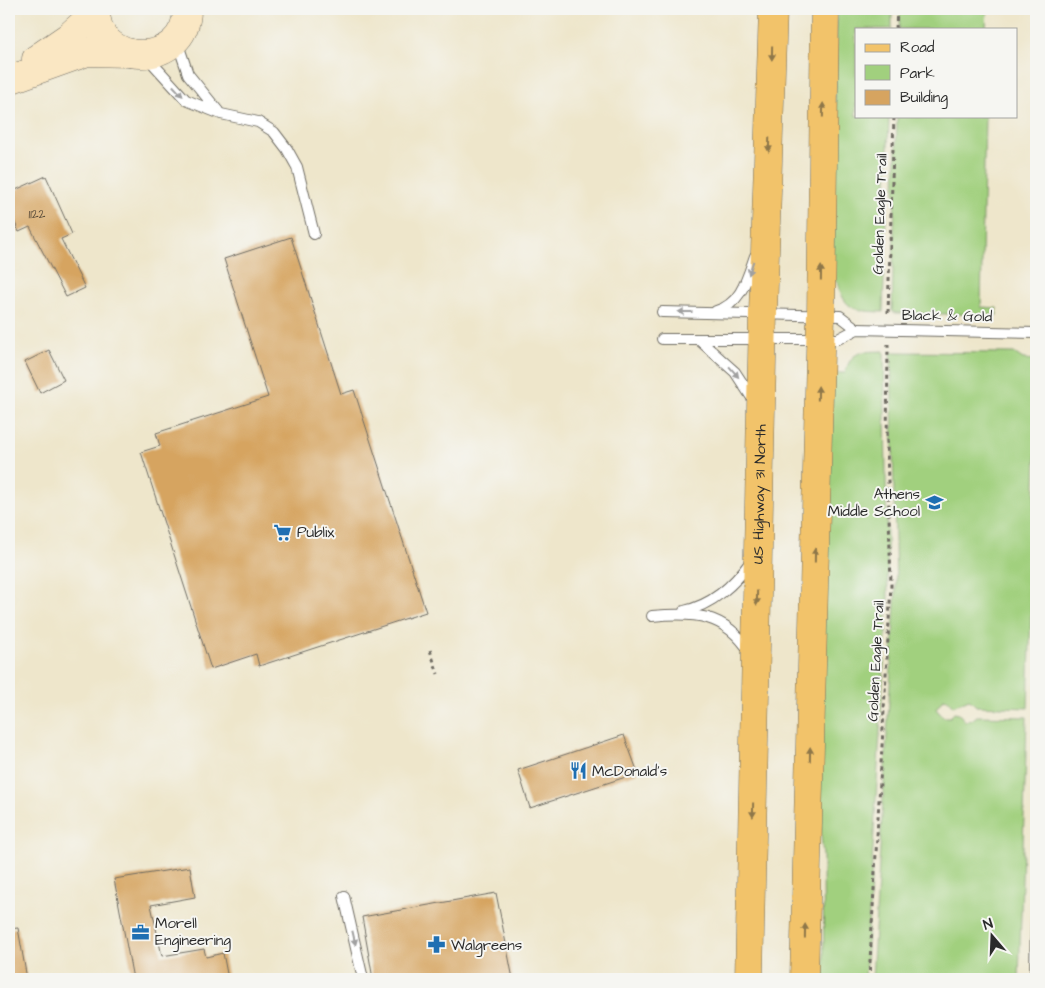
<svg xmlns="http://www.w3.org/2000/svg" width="1045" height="988" viewBox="0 0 1045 988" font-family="'Architects Daughter',sans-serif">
<rect width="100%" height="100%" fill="#f6f6f2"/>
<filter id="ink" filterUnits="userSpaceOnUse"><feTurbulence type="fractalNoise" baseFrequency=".02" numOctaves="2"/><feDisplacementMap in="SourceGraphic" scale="10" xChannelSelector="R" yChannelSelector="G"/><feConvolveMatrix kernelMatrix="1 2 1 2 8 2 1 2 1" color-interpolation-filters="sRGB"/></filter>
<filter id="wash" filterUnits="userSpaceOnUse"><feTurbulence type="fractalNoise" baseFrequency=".0096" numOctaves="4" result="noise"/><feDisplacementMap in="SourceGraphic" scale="20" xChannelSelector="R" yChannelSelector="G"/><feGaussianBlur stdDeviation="1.12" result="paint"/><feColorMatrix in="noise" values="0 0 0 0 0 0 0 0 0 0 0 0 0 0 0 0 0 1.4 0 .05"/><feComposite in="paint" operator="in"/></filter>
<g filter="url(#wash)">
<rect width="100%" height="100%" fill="#eee6cb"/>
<g fill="#a1d07e" stroke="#667e54">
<path d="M837 9H892V29H856V116H889L883 312C857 311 844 311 838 283L831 278Z"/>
<polygon points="900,9 987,9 986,29 899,29"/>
<polygon points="897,116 985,116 981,307 997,308 997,315 895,313 892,311"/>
<path d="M884 351 888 600 865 979H824L823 856 819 813 827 373H845C852 349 862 352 884 351Z"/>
<polygon points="891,352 1014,353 1023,359 1036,360 1036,453 1028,708 976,706 969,699 953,706 948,700 943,699 936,709 943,717 950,717 954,713 959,714 965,721 972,720 977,716 1027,717 1019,979 872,979 896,587"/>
</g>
<g id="blocks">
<g fill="#d6a460">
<polygon points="46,176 72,234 61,239 85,288 66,297 30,227 19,232 9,209 9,193"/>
<polygon points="291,237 341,394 354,390 426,612 259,666 256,654 211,669 141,452 160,446 156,433 268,397 224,259"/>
<polygon points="49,350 64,380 40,393 25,362"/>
<polygon points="624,735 638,773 530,808 518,770"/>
<polygon points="190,867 195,897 151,905 162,956 204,949 206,957 223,953 228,979 133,979 114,879"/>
<polygon points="496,893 513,979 373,979 362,917"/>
<polygon points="18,928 27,979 9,979 9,929"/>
</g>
</g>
</g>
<g filter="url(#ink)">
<use href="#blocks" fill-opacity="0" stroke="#6f6c63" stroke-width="1"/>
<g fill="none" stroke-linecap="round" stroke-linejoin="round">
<defs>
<g id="lane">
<polyline points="177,41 188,74 218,111"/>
<polyline points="146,56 186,100 221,114 258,122 274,132 287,149 297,167 314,234"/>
<path d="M716 311C741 304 747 279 755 256"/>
<polyline points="662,312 840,316 857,329"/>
<polyline points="662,339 838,339 857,329 1036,333"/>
<polyline points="698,339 735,372 754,401"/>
<path d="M684 611C712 605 735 584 751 561"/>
<path d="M652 616C694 612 725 613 750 652"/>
<polyline points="344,896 363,979"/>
<polyline points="1035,979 1036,916"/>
</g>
<g id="secondary">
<path d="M96 9C94 68 187 70 187 9"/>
<polyline points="36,59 68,37 96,12"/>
<polyline points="9,80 87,52 130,53"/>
</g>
<g id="primary">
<path id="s1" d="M749 979 763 313 773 9"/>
<polyline points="804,979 821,314 825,9"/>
</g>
</defs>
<use href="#lane" stroke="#6f6c63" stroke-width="12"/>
<use href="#secondary" stroke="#6f6c63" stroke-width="29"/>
<use href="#primary" stroke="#6f6c63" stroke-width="29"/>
<g stroke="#6f6c63" stroke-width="3" stroke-dasharray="4 4" stroke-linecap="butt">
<polyline points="896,29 897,9"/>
<polyline points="888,313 894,116"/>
<polyline points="430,650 438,674"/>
<polyline points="869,979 891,585 887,447 888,344"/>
</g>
<use href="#lane" stroke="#fff" stroke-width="10"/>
<use href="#secondary" stroke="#fae7c3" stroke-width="28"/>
<use href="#primary" stroke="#f2c36a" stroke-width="28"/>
</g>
<defs><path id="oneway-solid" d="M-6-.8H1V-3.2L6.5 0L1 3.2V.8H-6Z" transform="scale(1.25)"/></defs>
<g fill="#8e774a">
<use href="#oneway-solid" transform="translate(772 53) rotate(91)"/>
<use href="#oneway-solid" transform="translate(823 110) rotate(-89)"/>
<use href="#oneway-solid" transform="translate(769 145) rotate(92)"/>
<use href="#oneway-solid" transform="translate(821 273) rotate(-89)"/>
<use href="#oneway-solid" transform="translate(818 393) rotate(-89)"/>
<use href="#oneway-solid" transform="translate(815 555) rotate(-89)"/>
<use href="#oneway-solid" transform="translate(757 598) rotate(91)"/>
<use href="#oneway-solid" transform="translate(810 754) rotate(-89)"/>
<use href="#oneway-solid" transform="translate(753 810) rotate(91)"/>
<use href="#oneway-solid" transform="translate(805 931) rotate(-89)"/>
</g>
<g fill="#a0a0a0">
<use href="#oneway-solid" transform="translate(178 91) rotate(47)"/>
<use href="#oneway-solid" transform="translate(751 268) rotate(109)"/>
<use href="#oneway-solid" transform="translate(685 312) rotate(-180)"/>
<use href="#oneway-solid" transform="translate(734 372) rotate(49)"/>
<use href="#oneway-solid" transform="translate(354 938) rotate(77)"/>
</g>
</g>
<defs>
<symbol id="school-bare" viewBox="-9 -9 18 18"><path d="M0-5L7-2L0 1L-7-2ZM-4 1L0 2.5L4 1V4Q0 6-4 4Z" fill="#1f6fb2" stroke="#f6f6f2" stroke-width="2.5" paint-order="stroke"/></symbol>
<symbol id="supermarket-bare" viewBox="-9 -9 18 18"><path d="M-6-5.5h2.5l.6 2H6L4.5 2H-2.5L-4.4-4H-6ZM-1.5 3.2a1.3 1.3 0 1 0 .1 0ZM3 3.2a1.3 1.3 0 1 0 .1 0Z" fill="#1f6fb2" stroke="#f6f6f2" stroke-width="2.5" paint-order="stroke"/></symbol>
<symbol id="restaurant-bare" viewBox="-9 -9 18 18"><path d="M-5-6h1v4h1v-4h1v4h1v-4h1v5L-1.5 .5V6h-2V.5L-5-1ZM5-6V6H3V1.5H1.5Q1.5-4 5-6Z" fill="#1f6fb2" stroke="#f6f6f2" stroke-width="2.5" paint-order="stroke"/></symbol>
<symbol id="office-bare" viewBox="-9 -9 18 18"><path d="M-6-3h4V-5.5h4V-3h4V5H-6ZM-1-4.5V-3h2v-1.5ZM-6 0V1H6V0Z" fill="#1f6fb2" stroke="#f6f6f2" stroke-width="2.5" paint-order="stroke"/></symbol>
<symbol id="pharmacy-bare" viewBox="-9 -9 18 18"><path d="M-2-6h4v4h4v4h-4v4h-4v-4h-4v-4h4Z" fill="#1f6fb2" stroke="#f6f6f2" stroke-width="2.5" paint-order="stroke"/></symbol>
</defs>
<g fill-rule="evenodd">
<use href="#school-bare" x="922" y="490" width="25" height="25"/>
<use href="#supermarket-bare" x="270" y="520" width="25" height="25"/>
<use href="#restaurant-bare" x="566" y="758" width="25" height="25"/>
<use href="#office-bare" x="128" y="920" width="25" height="25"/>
<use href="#pharmacy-bare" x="424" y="932" width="25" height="25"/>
</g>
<g text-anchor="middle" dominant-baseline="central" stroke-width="4" stroke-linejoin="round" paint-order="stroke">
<g font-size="12" fill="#564938">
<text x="37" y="214">1122</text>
</g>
<g font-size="15" fill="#2b2b2b" stroke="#f6f6f2">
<text transform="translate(880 214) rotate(-88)">Golden Eagle Trail</text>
<text transform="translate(947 316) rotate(1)">Black &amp; Gold</text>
<text stroke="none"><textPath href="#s1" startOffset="485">US Highway 31 North</textPath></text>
<text transform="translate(876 661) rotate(-87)">Golden Eagle Trail</text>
</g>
<g font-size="15" fill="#2b2b2b" stroke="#f6f6f2" text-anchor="start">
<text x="920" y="494" text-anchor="end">Athens<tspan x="920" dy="17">Middle School</tspan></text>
<text x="297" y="532">Publix</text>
<text x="592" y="771">McDonald's</text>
<text x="155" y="923">Morell<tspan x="155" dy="17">Engineering</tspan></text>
<text x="451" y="945">Walgreens</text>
</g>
</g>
<rect width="1045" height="988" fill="none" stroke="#f6f6f2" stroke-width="30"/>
<rect x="855" y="28" width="162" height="90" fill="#f6f6f2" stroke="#a5a5a2"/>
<rect x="865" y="44" width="25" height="8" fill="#f2c36a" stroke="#a5a5a2"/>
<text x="900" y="52" font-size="15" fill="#2b2b2b">Road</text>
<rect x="865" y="65" width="25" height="15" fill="#a1d07e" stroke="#a5a5a2"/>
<text x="900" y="78" font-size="15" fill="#2b2b2b">Park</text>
<rect x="865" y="90" width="25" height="15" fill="#d6a460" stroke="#a5a5a2"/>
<text x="900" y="102" font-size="15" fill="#2b2b2b">Building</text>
<g transform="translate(992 936) rotate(341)" stroke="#f6f6f2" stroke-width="4" paint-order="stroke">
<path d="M0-4L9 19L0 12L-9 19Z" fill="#2b2b2b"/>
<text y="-8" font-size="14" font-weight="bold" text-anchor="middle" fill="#2b2b2b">N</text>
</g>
</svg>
